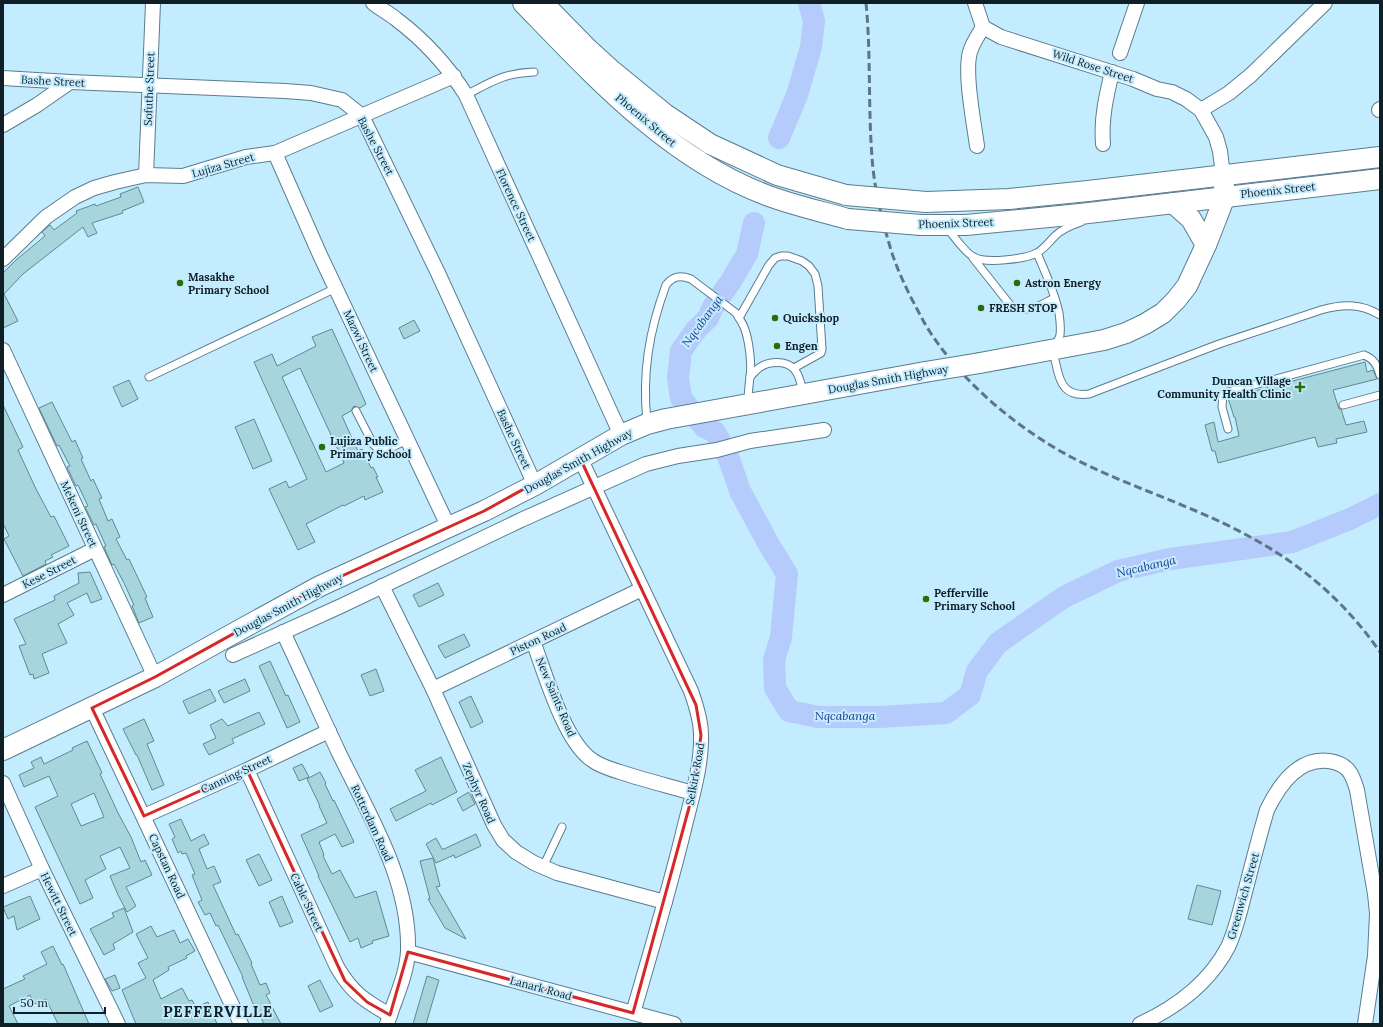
<svg xmlns="http://www.w3.org/2000/svg" width="1383" height="1027" viewBox="0 0 1383 1027" font-family="Lora,serif">
<rect width="100%" height="100%" fill="#c4ecff"/>
<g fill="none" stroke-linecap="round" stroke-linejoin="round">
<g stroke="#b4cbfb" stroke-width="22">
<polyline points="779,138 797,95 811,47 814,21 809,3"/>
<polyline points="754,223 747,254 731,281 713,307 708,318 695,331 681,351 678,378 681,398 704,427 715,432 728,456 740,491 768,543 787,574 781,637 774,660 775,688 789,711 818,717 880,717 946,713 970,695 977,671 998,643 1064,597 1118,571 1170,559 1292,542 1350,519 1380,504"/>
</g>
</g>
<g fill="#a7d5de" stroke="#5e8991" fill-rule="evenodd">
<polygon points="138,187 144,202 122,211 123,213 92,223 97,233 88,237 83,227 23,274 4,294 18,321 3,328 3,273 16,260 45,236 42,232 50,225 54,230 77,213 76,211 95,204 96,206 121,197 120,194"/>
<polygon points="414,320 420,331 404,339 399,328"/>
<path d="M332 329 366 404 360 408 354 406 352 409 351 411 342 416 358 451 362 449 371 468 373 467 378 477H376L383 492 365 500 364 496 344 506 343 505 306 524 315 542 298 550 269 489 286 481 289 488 307 479 254 362 272 354 277 366 316 346 312 337ZM300 368 344 463 326 472 282 377Z"/>
<polygon points="1365,362 1367,372 1373,370 1377,379 1333,390 1339,409 1341,409 1346,425 1364,421 1367,432 1336,439 1337,443 1318,447 1315,437 1218,463 1215,451 1212,451 1205,425 1214,422 1218,442 1239,436 1235,417 1234,417 1228,398"/>
<polygon points="129,380 138,399 122,407 113,387"/>
<polygon points="52,402 72,442 75,440 83,458 81,459 91,481 93,479 102,498 99,499 108,521 112,519 120,537 116,539 127,560 129,559 147,597 145,598 153,617 139,623 132,606 134,605 124,583 114,564 112,565 104,547 106,546 96,524 94,525 85,507 88,506 78,485 76,486 67,467 70,466 59,445 57,446 39,408"/>
<polygon points="3,405 23,447 18,450 36,489 51,517 54,516 69,546 51,555 53,557 45,561 46,564 23,576 4,539 9,536 3,523"/>
<polygon points="254,419 272,461 253,469 235,427"/>
<polygon points="90,572 102,599 91,603 87,593 67,603 74,615 58,624 67,643 42,654 49,673 34,679 33,674 30,675 19,646 26,644 14,619 55,600 54,596 79,583 78,573"/>
<polygon points="438,583 444,595 419,607 413,595"/>
<polygon points="464,634 470,646 445,658 438,646"/>
<polygon points="270,661 286,696 288,695 300,722 287,728 259,666"/>
<polygon points="376,669 384,691 370,696 361,675"/>
<polygon points="245,679 250,691 224,703 218,691"/>
<polygon points="210,689 216,701 189,714 183,701"/>
<polygon points="471,696 483,722 471,728 459,702"/>
<polygon points="259,712 265,724 232,739 234,743 209,755 203,744 216,738 210,725 222,719 228,726"/>
<polygon points="144,719 154,741 147,744 164,785 152,790 137,755 136,755 123,729"/>
<path d="M87 741 102 773 100 774 118 813 131 837 141 862 145 860 152 875 126 887 136 906 127 912 118 895 110 876 130 868 120 847 100 856 106 869 85 880 93 898 80 904 35 807 58 796 49 776 24 787 19 775 34 768 31 762 41 757 44 764 73 750 72 748ZM94 793 104 817 81 826 71 804Z"/>
<polygon points="441,757 457,792 432,805 431,803 396,821 390,809 426,791 415,770"/>
<polygon points="302,764 309,777 299,781 293,768"/>
<polygon points="320,772 326,783 325,784 333,801 334,800 354,842 342,847 335,834 319,842 324,855 323,856 332,874 340,870 355,898 376,891 389,936 372,941 373,943 361,948 358,938 350,942 318,876 319,876 301,835 327,823 319,806 320,806 307,779"/>
<polygon points="469,792 475,804 463,811 457,799"/>
<polygon points="181,819 191,841 204,834 209,844 199,849 207,869 214,866 221,882 213,885 236,935 238,934 252,963 251,964 260,985 266,983 270,993 266,995 281,1024 264,1024 255,1005 254,1006 242,977 243,977 218,925 216,926 210,913 205,915 198,902 202,900 192,875 195,874 186,853 182,854 181,851 178,853 172,839 175,837 169,824"/>
<polygon points="476,834 481,846 455,858 454,855 436,863 426,844 436,838 442,849 444,849"/>
<polygon points="259,854 272,880 259,886 246,860"/>
<polygon points="433,858 440,886 436,887 466,939 445,928 428,899 430,899 420,861"/>
<polygon points="1197,885 1221,891 1212,925 1188,919"/>
<polygon points="30,896 40,919 17,930 14,916 8,919 3,907"/>
<polygon points="282,896 293,922 280,927 269,902"/>
<polygon points="124,908 133,932 113,944 115,949 104,955 90,929 114,917 112,913"/>
<polygon points="151,926 157,937 174,930 180,943 188,939 195,951 186,956 187,958 168,967 169,970 153,980 161,999 182,988 189,1001 192,1000 196,1007 208,1002 217,1024 136,1024 122,990 146,978 138,963 148,958 136,934"/>
<polygon points="53,946 62,965 63,964 89,1024 58,1024 46,999 34,1004 30,995 9,1006 18,1024 3,1024 3,989 25,979 23,976 47,964 41,952"/>
<polygon points="115,975 120,988 112,991 105,979"/>
<polygon points="427,976 439,980 426,1024 413,1024"/>
<polygon points="320,980 333,1006 320,1012 308,986"/>
</g>
<g fill="none" stroke-linecap="round" stroke-linejoin="round">
<defs>
<g id="lane">
<path d="M466 95C491 82 504 73 534 72"/>
<path d="M947 228C953 235 966 254 974 257 985 264 1025 259 1037 253 1044 249 1049 242 1055 236 1062 229 1072 225 1081 222"/>
<path d="M1037 253C1045 272 1055 293 1059 313 1060 320 1061 328 1060 335 1059 340 1055 344 1054 349 1053 353 1055 360 1056 364 1060 385 1066 397 1089 394L1219 344 1321 310C1342 304 1360 303 1380 315"/>
<path d="M973 258 1011 306C1029 314 1039 306 1054 298"/>
<polyline points="739,318 769,265 775,258 781,256 788,256 802,261 809,266 815,274 818,286 822,349 821,353 794,368"/>
<polyline points="149,377 336,288"/>
<path d="M750 377C753 374 756 370 759 368 768 361 786 360 794 369 800 375 801 385 803 392"/>
<polyline points="1343,405 1380,395"/>
<polyline points="356,411 373,444 379,450 386,450 407,440"/>
<path d="M647 422C642 373 649 331 666 285 673 276 680 275 691 279L736 313C739 318 742 322 744 327 749 339 752 364 750 377 749 386 748 393 748 402"/>
<path d="M1228 429 1222 407 1223 394 1228 392 1364 355C1374 359 1377 365 1380 375"/>
<polyline points="543,867 562,827"/>
</g>
<g id="street">
<path d="M373 3C380 9 389 13 396 19 424 40 447 65 466 95L621 435"/>
<path d="M975 3 983 27C979 34 974 41 971 49 963 68 974 123 977 146"/>
<polyline points="983,27 1001,37 1133,79 1157,89 1172,92 1186,99 1201,110 1216,137 1220,151 1223,175"/>
<polyline points="1120,53 1137,3"/>
<polyline points="3,78 70,82 285,91 311,93 342,100 362,116 438,273 535,485"/>
<polyline points="1201,110 1229,93 1251,75 1325,3"/>
<polyline points="1379,110 1380,109"/>
<polyline points="3,125 37,105 70,82"/>
<path d="M1103 144C1101 119 1106 97 1112 72"/>
<polyline points="275,153 320,255 449,528"/>
<polyline points="146,175 153,3"/>
<polyline points="3,259 46,217 75,197 94,188 115,182 146,175 183,176 246,157 275,153 454,76"/>
<polyline points="3,350 155,677"/>
<path d="M580 458 691 691C696 705 701 720 701 735 702 764 692 797 685 825 670 888 651 951 633 1013"/>
<polyline points="382,586 433,689 494,825 503,840 516,852 534,863 557,873 665,902"/>
<polyline points="3,595 95,549"/>
<path d="M283 632C302 672 320 713 339 753 369 815 410 880 408 951 407 975 394 1001 387 1024"/>
<path d="M533 641C545 673 564 741 592 760 600 766 610 769 620 772 644 780 669 786 693 793"/>
<polyline points="233,655 341,606 521,520 646,464 678,456 717,450 750,441 824,430"/>
<polyline points="433,689 642,589"/>
<polyline points="92,708 241,1024"/>
<path d="M247 770 337 967C352 993 365 1001 390 1015"/>
<polyline points="3,783 42,869 118,1024"/>
<polyline points="144,816 247,770 329,731"/>
<polyline points="3,886 42,869"/>
<polyline points="408,952 674,1024"/>
<path d="M1140 1024C1175 1008 1209 983 1228 947 1236 930 1240 911 1245 892 1252 865 1259 837 1267 810 1279 785 1298 757 1329 761 1348 764 1352 773 1357 790L1375 894 1377 913 1375 956 1365 1024"/>
</g>
<g id="secondary">
<path d="M523 3C594 76 668 158 766 195 792 205 820 211 848 219"/>
<polyline points="543,3 588,49 610,69 665,114 710,144 777,175 846,195"/>
<polyline points="926,202 1009,199 1088,191 1380,157"/>
<polyline points="1173,203 1191,219 1206,245"/>
<polyline points="921,225 966,225 1080,214 1380,179"/>
<polyline points="980,363 1104,340 1126,333 1145,324 1163,313 1176,300 1187,286 1206,245 1217,217 1225,196 1224,186"/>
<polyline points="3,750 155,677 245,627 320,586 484,511 535,485 621,435 647,424 666,419 925,372"/>
</g>
</defs>
<use href="#lane" stroke="#597d8f" stroke-width="9"/>
<use href="#street" stroke="#597d8f" stroke-width="16"/>
<use href="#secondary" stroke="#597d8f" stroke-width="22"/>
<use href="#lane" stroke="#fff" stroke-width="7"/>
<use href="#street" stroke="#fff" stroke-width="14"/>
<use href="#secondary" stroke="#fff" stroke-width="20"/>
<path stroke="#5d7682" stroke-width="3" stroke-dasharray="8 4" stroke-linecap="butt" d="M866 3C871 54 868 106 872 157 874 188 882 220 891 250 896 266 903 281 910 296 917 308 922 320 930 332 964 384 1017 428 1071 457 1111 478 1154 493 1196 511 1272 543 1332 583 1380 652"/>
<defs>
<g id="secondary-bridge">
<polyline points="846,195 926,202"/>
<polyline points="848,219 921,225"/>
<polyline points="925,372 980,363"/>
</g>
</defs>
<use href="#secondary-bridge" stroke="#597d8f" stroke-width="22" stroke-linecap="butt"/>
<use href="#secondary-bridge" stroke="#fff" stroke-width="20"/>
</g>
<path fill="none" stroke="#d62828" stroke-width="3" stroke-linejoin="round" d="M580 458 696 705 701 735 693 793 633 1013 408 952 390 1015 367 1002 345 981 247 770 144 816 92 708 155 677 320 586 484 511Z"/>
<g fill="#296d07" stroke="#c4ecff" stroke-width="1.5">
<circle cx="180" cy="283" r="4"/>
<circle cx="1017" cy="283" r="4"/>
<circle cx="981" cy="308" r="4"/>
<circle cx="775" cy="318" r="4"/>
<circle cx="777" cy="346" r="4"/>
<path d="M1298 381h4v4h4v4h-4v4h-4v-4h-4v-4h4z"/>
<circle cx="322" cy="447" r="4"/>
<circle cx="926" cy="599" r="4"/>
</g>
<g text-anchor="middle" dominant-baseline="central" stroke-width="4" stroke-linejoin="round" paint-order="stroke">
<g font-size="11" fill="#101f26" stroke="#c4ecff">
<text transform="translate(1093 66) rotate(18)">Wild Rose Street</text>
<text transform="translate(53 81) rotate(3)">Bashe Street</text>
<text transform="translate(149 89) rotate(-88)">Sofuthe Street</text>
<text transform="translate(646 120) rotate(40)">Phoenix Street</text>
<text transform="translate(376 146) rotate(62)">Bashe Street</text>
<text transform="translate(223 165) rotate(-16)">Lujiza Street</text>
<text transform="translate(1278 190) rotate(-6)">Phoenix Street</text>
<text transform="translate(516 205) rotate(65)">Florence Street</text>
<text transform="translate(956 223) rotate(-2)">Phoenix Street</text>
<text transform="translate(361 341) rotate(65)">Mazwi Street</text>
<text transform="translate(888 379) rotate(-10)">Douglas Smith Highway</text>
<text transform="translate(514 439) rotate(65)">Bashe Street</text>
<text transform="translate(578 461) rotate(-29)">Douglas Smith Highway</text>
<text transform="translate(79 514) rotate(65)">Mekeni Street</text>
<text transform="translate(49 572) rotate(-27)">Kese Street</text>
<text transform="translate(288 605) rotate(-28)">Douglas Smith Highway</text>
<text transform="translate(538 639) rotate(-25)">Piston Road</text>
<text transform="translate(556 697) rotate(67)">New Saints Road</text>
<text transform="translate(236 774) rotate(-25)">Canning Street</text>
<text transform="translate(695 774) rotate(-80)">Selkirk Road</text>
<text transform="translate(479 793) rotate(66)">Zephyr Road</text>
<text transform="translate(372 823) rotate(65)">Rotterdam Road</text>
<text transform="translate(167 866) rotate(65)">Capstan Road</text>
<text transform="translate(1243 896) rotate(-74)">Greenwich Street</text>
<text transform="translate(307 902) rotate(65)">Cable Street</text>
<text transform="translate(59 904) rotate(64)">Hewitt Street</text>
<text transform="translate(541 988) rotate(15)">Lanark Road</text>
</g>
<g font-size="11" font-weight="bold" fill="#101f26" stroke="#c4ecff" text-anchor="start">
<text x="188" y="277">Masakhe<tspan x="188" dy="13">Primary School</tspan></text>
<text x="1025" y="283">Astron Energy</text>
<text x="989" y="308">FRESH STOP</text>
<text x="783" y="318">Quickshop</text>
<text x="785" y="346">Engen</text>
<text x="1291" y="381" text-anchor="end">Duncan Village<tspan x="1291" dy="13">Community Health Clinic</tspan></text>
<text x="330" y="441">Lujiza Public<tspan x="330" dy="13">Primary School</tspan></text>
<text x="934" y="593">Pefferville<tspan x="934" dy="13">Primary School</tspan></text>
</g>
<g font-size="12" font-style="italic" fill="#1a3991" stroke="#c4ecff">
<text transform="translate(702 321) rotate(-54)">Nqcabanga</text>
<text transform="translate(1146 566) rotate(-13)">Nqcabanga</text>
<text x="845" y="715">Nqcabanga</text>
</g>
<g font-size="15" font-weight="bold" letter-spacing="1" fill="#101f26" stroke="#c4ecff">
<text x="218" y="1011">PEFFERVILLE</text>
</g>
</g>
<rect width="1383" height="1027" fill="none" stroke="#101f26" stroke-width="8"/>
<path d="M14 1007v6h91v-6" fill="none" stroke="#101f26" stroke-width="2"/>
<text x="20" y="1007" font-size="12" fill="#101f26" stroke="#c4ecff" stroke-width="3" paint-order="stroke">50 m</text>
</svg>
